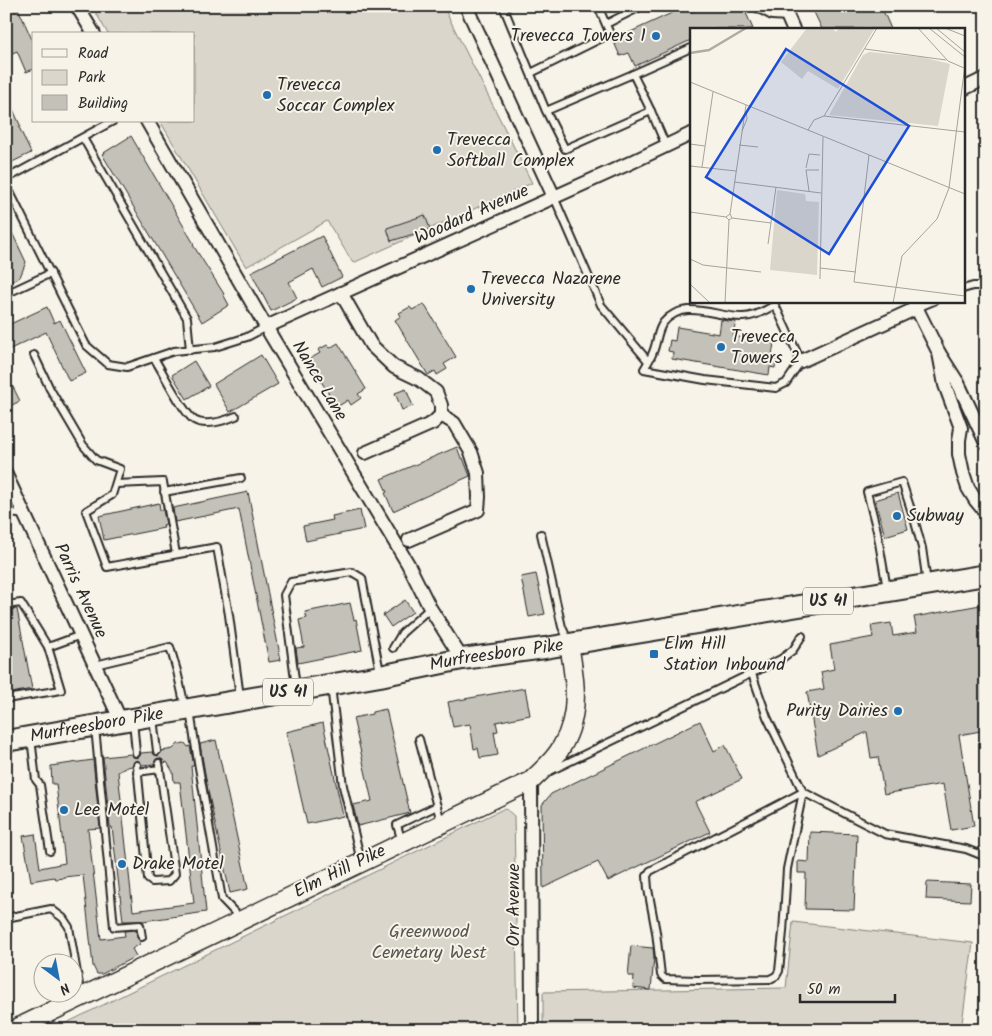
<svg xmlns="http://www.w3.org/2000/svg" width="992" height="1036" viewBox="0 0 992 1036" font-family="Kalam,sans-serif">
<rect width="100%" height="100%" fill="#f7f3e8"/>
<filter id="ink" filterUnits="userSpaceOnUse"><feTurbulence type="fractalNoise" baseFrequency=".02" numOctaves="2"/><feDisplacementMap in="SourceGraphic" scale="10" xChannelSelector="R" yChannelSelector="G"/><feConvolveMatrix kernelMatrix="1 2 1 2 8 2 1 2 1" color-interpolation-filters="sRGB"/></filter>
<g filter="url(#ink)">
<g fill="#dad6cc" stroke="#82807c">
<polygon points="92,6 443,6 532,183 353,263 327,221 246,267 160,121 194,121 194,34 108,34"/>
<polygon points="505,808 514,816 518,1030 52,1030"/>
<polygon points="793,922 973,943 961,1030 543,1030 543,992 786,988"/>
</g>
<g fill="#c4c1b9" stroke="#2b2b2b" fill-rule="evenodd">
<polygon points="6,6 17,6 34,44 34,69 26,72 17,51 6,56"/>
<polygon points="687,6 689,6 692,12 705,6 743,6 753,29 691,29 691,40 635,66 629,53 620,56 613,40"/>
<polygon points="811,6 881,6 891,29 822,29"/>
<polygon points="6,94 21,127 19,127 31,153 6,165"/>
<polygon points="131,136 194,244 193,245 224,294 223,294 229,305 202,322 102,154"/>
<polygon points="425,215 430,229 391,241 387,228"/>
<polygon points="6,220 26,262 20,277 6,284"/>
<polygon points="322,236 342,277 322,287 313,269 289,282 297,298 271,311 251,272"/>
<polygon points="424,304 456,357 444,364 447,369 437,375 435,371 428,375 395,320 401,316 399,313 410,307 412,310"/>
<polygon points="47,307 54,323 60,320 86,373 69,381 46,332 6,351 6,326"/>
<polygon points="721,320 736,322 733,336 774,343 772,356 777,357 775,368 770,367 769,375 672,359 673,352 668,351 670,340 675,341 677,327 719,334"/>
<polygon points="338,343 366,389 358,394 361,398 351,405 348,400 337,407 308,360 320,353 318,350 327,345 330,348"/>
<polygon points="261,355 278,384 230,412 214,384"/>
<polygon points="194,361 209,386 187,399 172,375"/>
<polygon points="6,373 20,401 6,408"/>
<polygon points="406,389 413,406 402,410 395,393"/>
<polygon points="457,447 461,458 463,458 470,476 393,511 385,493 387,492 381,479"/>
<polygon points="248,492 281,660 269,662 239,509 175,522 173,508"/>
<polygon points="898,493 908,529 885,536 875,500"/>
<polygon points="159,503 160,510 163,510 166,524 163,525 164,528 104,540 99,516"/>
<polygon points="360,510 364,529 306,541 303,526 333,520 332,516"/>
<polygon points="536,574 545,614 529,617 521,577"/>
<polygon points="405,600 413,612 391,627 383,615"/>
<polygon points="350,603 354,620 356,619 362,650 298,663 296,648 304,647 299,620 307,618 305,612"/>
<polygon points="986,604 986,730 959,735 974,826 951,830 943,784 884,794 878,757 871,758 867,732 818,755 807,692 824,689 821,672 834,669 830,645 873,637 871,626 891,623 893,636 917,632 914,617"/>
<polygon points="17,609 32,689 6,694 6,610"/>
<polygon points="525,688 530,715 496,722 498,731 494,732 498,755 480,758 478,748 474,749 470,724 453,727 448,702"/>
<polygon points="386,709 410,813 358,826 353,805 372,801 353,718 372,714 372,712"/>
<polygon points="700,721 714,751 725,745 742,779 695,802 710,832 608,881 598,862 543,888 542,805 551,794"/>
<polygon points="323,723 343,816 307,824 286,732"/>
<polygon points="216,740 248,889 230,893 208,791 200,744"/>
<path d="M185 743 188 747 190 746 194 766H191L206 912 143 921H123L112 827H110L103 757 131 754 133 757 137 758 140 756 141 753 152 752 155 755 158 756 161 753 162 751 173 749 178 744ZM159 758 163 760 164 763 167 762 173 772 174 782H180L194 903 133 911 118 772 127 767 132 766 133 763 136 760 139 761 142 765 154 764 156 759Z"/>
<polygon points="93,760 100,828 88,829 101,939 125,936 124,931 136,930 137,938 140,941 140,944 132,949 136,956 102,974 97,974 93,966 83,875 63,877 63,878 56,879 54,877 31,881 23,836 35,834 40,868 65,863 56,784 52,784 51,766"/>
<polygon points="810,832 857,834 854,910 805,909 806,873 798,873 798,861 809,862"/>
<polygon points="927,882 971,884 970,901 926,899"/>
<polygon points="631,946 653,948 654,957 651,990 633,988 634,976 628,976"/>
</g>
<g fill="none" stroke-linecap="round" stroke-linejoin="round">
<defs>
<g id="lane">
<polyline points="503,6 546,111 565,149 651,111 633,74 546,111"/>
<polyline points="756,6 757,8 772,16 788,17"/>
<polyline points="606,24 642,6"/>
<polyline points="531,73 610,34 598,6"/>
<polyline points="633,74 691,48"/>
<polyline points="651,111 666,146"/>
<polyline points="83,138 187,318 190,350"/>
<polyline points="6,179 113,121"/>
<polyline points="6,184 86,345 108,364 127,367 174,351 215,347 247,337 266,327"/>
<polyline points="554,197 601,305 648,361"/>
<polyline points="963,289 973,286 983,286 986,288"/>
<polyline points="6,294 51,273"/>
<path d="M773 301 775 305 801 361 786 383 776 388 705 380 644 369C647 364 651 358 653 352 657 343 657 331 663 323 684 297 717 318 743 317 755 317 765 310 775 305"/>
<polyline points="917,308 934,301"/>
<polyline points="34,355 50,389 83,445 96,460 120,469 112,495 86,511 107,567 217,547 229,615 240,697"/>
<path d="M154 358C163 372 182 411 194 420 206 427 224 421 236 416"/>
<polyline points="116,484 163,482 176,554"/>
<polyline points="164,492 241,478"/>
<polyline points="6,512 24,515"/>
<polyline points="541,534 562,627 568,640"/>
<polyline points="887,589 877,531 867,492 902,482 915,522 922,548 927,583"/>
<polyline points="6,605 21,603 48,647 61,690 6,699"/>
<polyline points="48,647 81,635"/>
<polyline points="393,648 402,633 430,608"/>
<polyline points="95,665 170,647 177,671 185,707"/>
<polyline points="752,674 767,717 803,792 885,834 966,849 986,857"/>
<polyline points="331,686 343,786 361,861"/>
<polyline points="296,687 284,595 291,582 352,572 362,578 380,672"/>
<polyline points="190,711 198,762 222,899 240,918"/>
<polyline points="153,718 157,751"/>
<polyline points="133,720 136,753"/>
<polyline points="95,727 114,927 140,925 142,937"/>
<polyline points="31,738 36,780 40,785 50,851"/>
<polyline points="419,739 441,822"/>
<polyline points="137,765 148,879 152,882 169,881 175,874 159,763"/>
<polyline points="550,771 781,659 793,650 802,636"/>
<polyline points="137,772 160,769"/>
<polygon points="803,792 787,869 783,932 779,971 776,976 770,979 698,980 665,979 661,975 656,932 648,889 647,876 650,871"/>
<polyline points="402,842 397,825 437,806"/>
<polyline points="6,918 51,909 63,918 69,927 81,996"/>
</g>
<g id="street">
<polyline points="77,6 94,34"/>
<polyline points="466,6 554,197"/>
<polyline points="783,6 793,29"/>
<polyline points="963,89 986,78"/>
<polyline points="147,121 266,327 408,564 430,608 462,659"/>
<polyline points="341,293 371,345 394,367 419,379 436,392 441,405 441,415 433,423 365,453"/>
<polyline points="913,301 939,353 958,383 986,443"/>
<polyline points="266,327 632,162 691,134"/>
<polyline points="939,353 945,385 961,428 959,440 959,454 963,473 968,488 976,501 986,513"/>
<polyline points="801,361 917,308"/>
<polyline points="6,475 121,721"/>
<polyline points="409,540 478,510 479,497 478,473 471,452 454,423 441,415"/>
<polyline points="531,781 532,1030"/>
</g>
<path id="secondary" d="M13 1030 531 781C542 770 555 760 562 746 581 714 575 679 569 644"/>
<g id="primary">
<path id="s1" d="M6 741 380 676 462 659 545 648 986 575"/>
</g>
</defs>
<use href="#lane" stroke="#2b2b2b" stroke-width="10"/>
<use href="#street" stroke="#2b2b2b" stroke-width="16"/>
<use href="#secondary" stroke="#2b2b2b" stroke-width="21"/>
<use href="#primary" stroke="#2b2b2b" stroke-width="24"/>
<use href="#lane" stroke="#f7f3e8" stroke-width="6"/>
<use href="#street" stroke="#f7f3e8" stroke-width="12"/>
<use href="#secondary" stroke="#f7f3e8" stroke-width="18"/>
<use href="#primary" stroke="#f7f3e8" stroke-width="20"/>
</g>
</g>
<g fill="#1f6fb2" stroke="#f7f3e8" stroke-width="2">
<circle cx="656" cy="36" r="5"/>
<circle cx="267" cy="95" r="5"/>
<circle cx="437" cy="150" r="5"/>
<circle cx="471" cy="289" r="5"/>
<circle cx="721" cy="347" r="5"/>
<circle cx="897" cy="516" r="5"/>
<rect x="649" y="649" width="10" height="10" rx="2.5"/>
<circle cx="898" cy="711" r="5"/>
<circle cx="64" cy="810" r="5"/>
<circle cx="122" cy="864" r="5"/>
</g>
<g text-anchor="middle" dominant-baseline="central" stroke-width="4" stroke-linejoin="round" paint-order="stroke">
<g fill="#f7f3e8" stroke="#686764" stroke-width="1">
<rect x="803" y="587.5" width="50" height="27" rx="4"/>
<rect x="263" y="678.5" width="50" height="27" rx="4"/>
</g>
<g font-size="16" font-weight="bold" fill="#2b2b2b">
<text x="828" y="601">US 41</text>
<text x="288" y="692">US 41</text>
</g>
<g font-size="18" fill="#2b2b2b" stroke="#f7f3e8" text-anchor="start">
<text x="646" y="36" text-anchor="end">Trevecca Towers 1</text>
<text x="277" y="85">Trevecca<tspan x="277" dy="21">Soccar Complex</tspan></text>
<text x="447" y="140">Trevecca<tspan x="447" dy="21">Softball Complex</tspan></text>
<text x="481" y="279">Trevecca Nazarene<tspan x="481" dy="21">University</tspan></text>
<text x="731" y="337">Trevecca<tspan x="731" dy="21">Towers 2</tspan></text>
<text x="907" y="516">Subway</text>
<text x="664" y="644">Elm Hill<tspan x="664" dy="21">Station Inbound</tspan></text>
<text x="888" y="711" text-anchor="end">Purity Dairies</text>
<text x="74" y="810">Lee Motel</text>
<text x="132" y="864">Drake Motel</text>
</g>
<g font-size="18" fill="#2b2b2b" stroke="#f7f3e8">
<text transform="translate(472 215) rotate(-24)">Woodard Avenue</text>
<text transform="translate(319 381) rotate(59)">Nance Lane</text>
<text transform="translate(80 591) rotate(65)">Parris Avenue</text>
<text stroke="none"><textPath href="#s1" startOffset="498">Murfreesboro Pike</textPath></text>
<text stroke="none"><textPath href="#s1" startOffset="92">Murfreesboro Pike</textPath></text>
<text transform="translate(340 872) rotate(-26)">Elm Hill Pike</text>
<text transform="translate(514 905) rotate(-90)">Orr Avenue</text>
</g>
<g font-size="18" fill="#575653" stroke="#f7f3e8">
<text x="429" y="932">Greenwood<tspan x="429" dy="21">Cemetary West</tspan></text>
</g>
</g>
<g transform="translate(690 28)">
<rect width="275" height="275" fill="#f7f3e8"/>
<path d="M117 0H142L146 4 149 0H185L148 61 118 43 112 51 91 34ZM179 24 232 29 260 36 248 98 139 87 173 27ZM87 162 115 166 116 173 129 174 127 247 80 242Z" fill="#dad6cc"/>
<path fill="none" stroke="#afaca4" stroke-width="2.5" d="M0 25 19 22 56 0"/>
<path fill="none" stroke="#a5a39c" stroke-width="1" d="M228 0 258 33M239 0 275 29M246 0 275 24M255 0 275 8M175 21 256 32M258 33 274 40M0 54 275 166M134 88 187 0M118 102 124 92 134 88 275 104M52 103 57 91 56 83M0 116 15 118M49 117 68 119M179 127 164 254 275 268M0 138 46 143M12 139 23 64M116 140 119 126 130 127M44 154 131 165M259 160 275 37M119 163 116 142H129M0 184 36 189 40 186 42 190M40 186 56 77M36 189 39 192 42 190 81 195M78 216 86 159M0 231 13 237 71 244M130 240 166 244M130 251 133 109M0 256 20 275M35 275 39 192M203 275 212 228 247 191 259 160"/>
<path fill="#1d4ed8" fill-opacity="0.15" stroke="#1d4ed8" stroke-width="2.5" d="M96 21 219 98 139 226 16 149Z"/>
<rect width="275" height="275" fill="none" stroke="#2b2b2b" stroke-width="2.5"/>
</g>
<rect width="992" height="1036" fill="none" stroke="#f7f3e8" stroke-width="25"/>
<rect x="12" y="12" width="967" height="1011" fill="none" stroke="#2b2b2b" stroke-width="2" filter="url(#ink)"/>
<rect x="32" y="32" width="162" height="90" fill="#f7f3e8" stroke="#a5a39c"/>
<rect x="42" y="49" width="25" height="8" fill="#f7f3e8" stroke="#a5a39c"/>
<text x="78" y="58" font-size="15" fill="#2b2b2b">Road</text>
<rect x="42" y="70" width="25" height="15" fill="#dad6cc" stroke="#a5a39c"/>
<text x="78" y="82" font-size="15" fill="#2b2b2b">Park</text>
<rect x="42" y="95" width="25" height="15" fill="#c4c1b9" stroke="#a5a39c"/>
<text x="78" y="108" font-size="15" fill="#2b2b2b">Building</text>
<g transform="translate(58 978) rotate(148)"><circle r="24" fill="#f7f3e8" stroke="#a5a39c"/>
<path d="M0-4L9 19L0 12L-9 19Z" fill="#1f6fb2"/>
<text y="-8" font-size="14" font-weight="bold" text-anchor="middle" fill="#2b2b2b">N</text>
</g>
<path d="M800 994v8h95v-8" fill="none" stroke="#2b2b2b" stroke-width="2.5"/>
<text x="807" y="994" font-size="15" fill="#2b2b2b" stroke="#f7f3e8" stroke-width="4" paint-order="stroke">50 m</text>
</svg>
